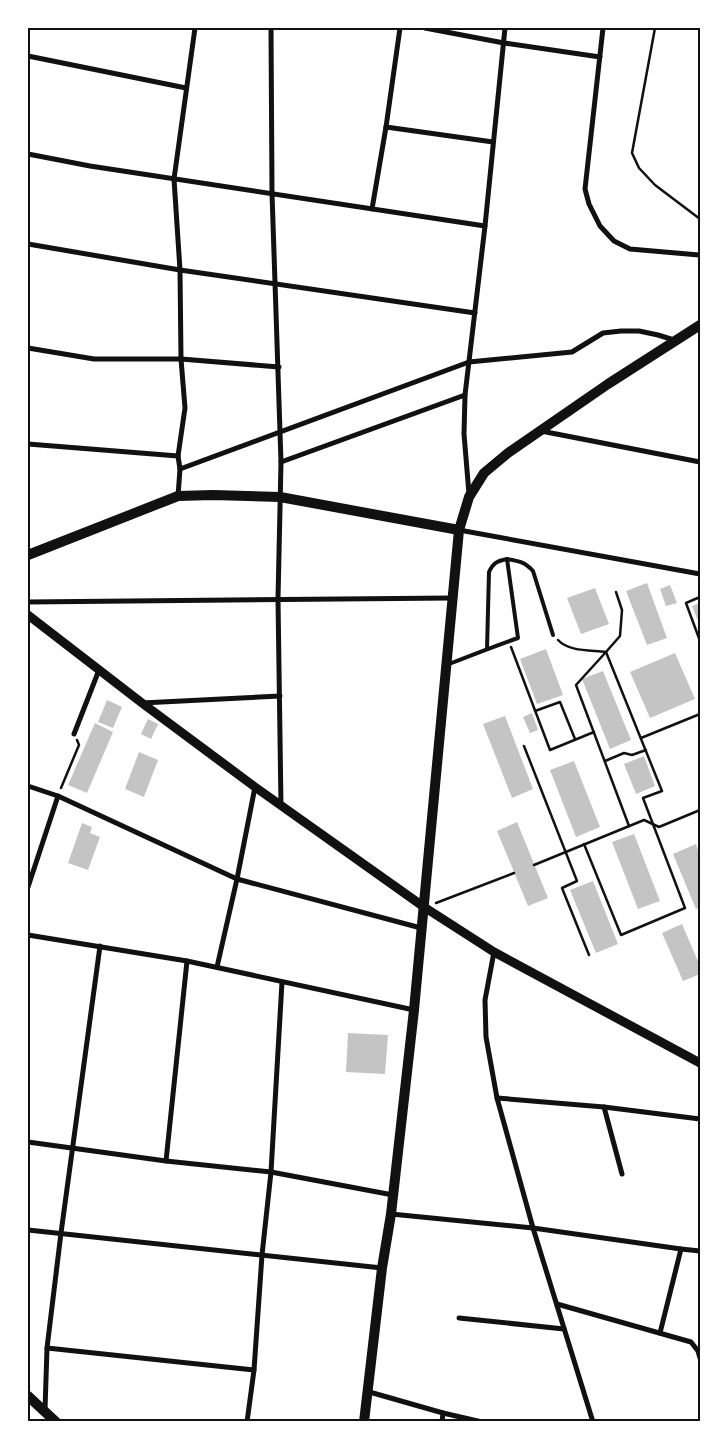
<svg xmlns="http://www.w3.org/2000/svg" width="728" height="1449" viewBox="0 0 728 1449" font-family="Ubuntu,sans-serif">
<rect width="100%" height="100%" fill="#fff"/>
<g fill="#c4c4c4">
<polygon points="647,583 667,638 647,645 626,591"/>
<polygon points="670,585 677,603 666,606 660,589"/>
<polygon points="595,588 609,624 581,634 567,598"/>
<polygon points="700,603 700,626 692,606"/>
<polygon points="546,649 563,695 537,704 520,659"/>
<polygon points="675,653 695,699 650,718 630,672"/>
<polygon points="603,671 631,740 610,749 582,679"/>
<polygon points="107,700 122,707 113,728 98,722"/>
<polygon points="532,713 538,730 530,733 523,717"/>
<polygon points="505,716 533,789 512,798 483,724"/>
<polygon points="148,719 158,724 151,739 141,734"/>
<polygon points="95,723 113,732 87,793 68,785"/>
<polygon points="139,752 158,760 144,797 125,789"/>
<polygon points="644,756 655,786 636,794 624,764"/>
<polygon points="574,761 600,827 576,837 550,770"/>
<polygon points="517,822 548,898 528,906 497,831"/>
<polygon points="82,823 92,827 90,833 100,837 88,870 68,863"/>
<polygon points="634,834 660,901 638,909 612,842"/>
<polygon points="696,844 700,856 700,907 696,909 673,854"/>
<polygon points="593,881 618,944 596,953 570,890"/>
<polygon points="682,924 700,966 700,974 683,981 662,933"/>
<polygon points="348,1033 388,1035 385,1074 346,1072"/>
</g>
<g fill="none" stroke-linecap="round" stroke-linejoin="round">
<g stroke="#111" stroke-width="2.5">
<polyline points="655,28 632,153 639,168 655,185 700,219"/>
<polyline points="700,597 686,603 700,641"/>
<path d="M558 640C569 652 591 650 606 652"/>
<polyline points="511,647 550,750 594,732"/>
<polyline points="606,652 576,685 629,826"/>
<polyline points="535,711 560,702 575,739"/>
<polyline points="641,738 700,714"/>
<polyline points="524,746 577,881 562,888 589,955"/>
<polyline points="605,761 624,753 632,755 646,750"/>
<polyline points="61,788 79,745 77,740"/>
<polyline points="584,844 621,935 685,908 643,798 662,791 606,652 620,636 622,610 616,592"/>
<polyline points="534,865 644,820 659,827 700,810"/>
<polyline points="436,903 514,873"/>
</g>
<g stroke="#111" stroke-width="4">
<path d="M507 559C519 561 525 562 533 571L553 635"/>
<path d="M449 664C472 655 495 646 518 638L507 559C497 561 493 563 489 572L487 649"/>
</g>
<g stroke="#111" stroke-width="5">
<polyline points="271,28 272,193 281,462 278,599 281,806"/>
<polyline points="425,28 504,43 600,57"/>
<polyline points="603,28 585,189 589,204 600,226 614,241 630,249 699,255"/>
<polyline points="28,56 186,88"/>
<polyline points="386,127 493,142"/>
<polyline points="28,154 90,166 485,226"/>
<polyline points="372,209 386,127 400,28"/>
<polyline points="28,244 180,270 475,313"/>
<polyline points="28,348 94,359 181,359 279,367"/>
<polyline points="541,431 700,462"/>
<polyline points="28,444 178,456"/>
<polyline points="281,462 465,395"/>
<polyline points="180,469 469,362 572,352 603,333 621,331 639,331 658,335 674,340"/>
<polyline points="469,494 464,434 465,395 485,226 505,28"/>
<polyline points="178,496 180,469 178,456 185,408 181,359 180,270 174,179 195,28"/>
<polyline points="459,530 700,574"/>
<polyline points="28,602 452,598"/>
<polyline points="142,703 280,696"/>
<polyline points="74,734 99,670"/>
<polyline points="28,786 58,796 237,879 421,928"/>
<polyline points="28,887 58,796"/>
<polyline points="28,935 187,961 414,1010"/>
<polyline points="494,952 485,1000 486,1037 497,1098 533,1228 593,1422"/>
<polyline points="217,967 237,879 255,787"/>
<polyline points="497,1098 604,1107 700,1119"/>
<polyline points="604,1107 622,1174"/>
<polyline points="28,1142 166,1161 271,1172 393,1195"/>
<polyline points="166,1161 187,961"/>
<polyline points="391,1214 533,1228 681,1249 700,1251"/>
<polyline points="28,1230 382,1268"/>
<polyline points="557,1304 691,1342 698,1351 700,1358"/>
<polyline points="459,1318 564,1329"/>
<polyline points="660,1333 681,1249"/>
<polyline points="47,1348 254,1370"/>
<polyline points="366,1391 443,1413 482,1422"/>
<polyline points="45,1410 47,1348 61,1233 100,946"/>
<polyline points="247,1422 254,1370 262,1255 271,1172 282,982"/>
<polyline points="442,1422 443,1413"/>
</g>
<polyline stroke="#111" stroke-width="9" points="28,615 142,703 255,787 424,907 494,952 700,1063"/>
<g stroke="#111" stroke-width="10">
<polyline points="28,555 178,496 213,495 280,497 459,530"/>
<polyline points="28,1396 56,1422"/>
<polyline points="364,1422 382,1268 391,1214 414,1010 459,530 469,497 484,473 508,453 608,384 700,325"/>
</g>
</g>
<rect width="728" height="1449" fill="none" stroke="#ffffff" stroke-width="58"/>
<rect x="29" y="29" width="670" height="1391" fill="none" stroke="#111" stroke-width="2"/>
</svg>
